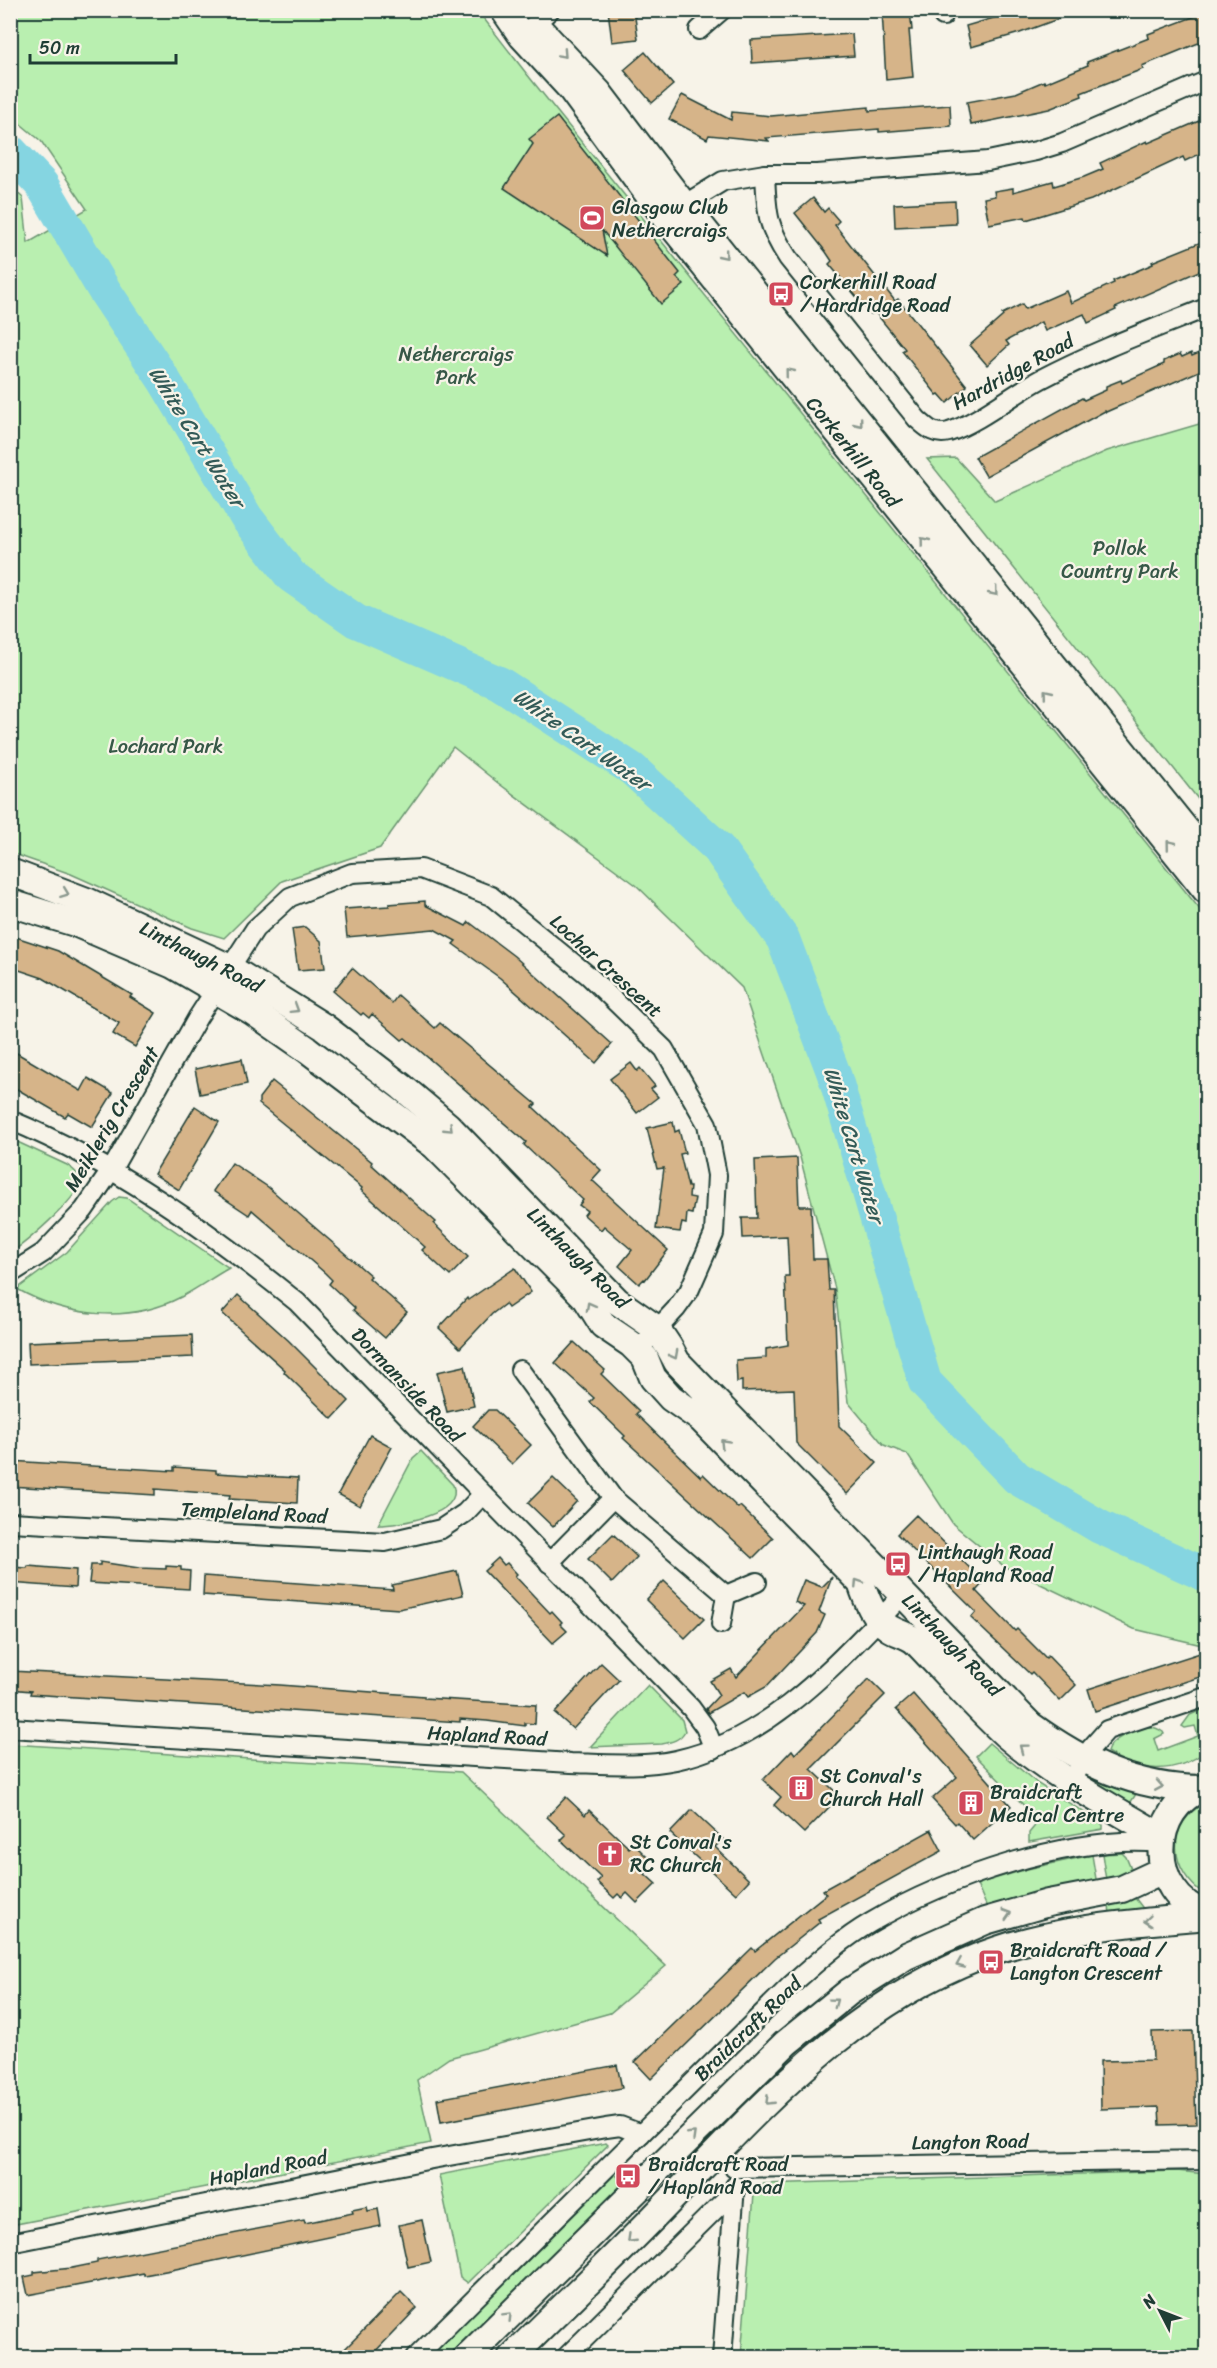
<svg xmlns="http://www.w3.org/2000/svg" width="1217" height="2368" viewBox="0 0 1217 2368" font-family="Sriracha,sans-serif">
<rect width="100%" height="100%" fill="#f7f3e8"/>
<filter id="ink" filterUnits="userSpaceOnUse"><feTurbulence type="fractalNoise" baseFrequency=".0167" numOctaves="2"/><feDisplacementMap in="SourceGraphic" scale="12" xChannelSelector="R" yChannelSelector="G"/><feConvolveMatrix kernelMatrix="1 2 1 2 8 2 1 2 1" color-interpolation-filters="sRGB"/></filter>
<g filter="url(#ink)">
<g fill="#b9efb0" stroke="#6c9672" stroke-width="1.5">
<polygon points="11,11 478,11 526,73 1206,917 1206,1646 1134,1629 1005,1567 953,1524 907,1454 884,1445 848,1402 835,1289 800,1157 742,988 636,885 498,783 453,747 380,848 282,881 224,938 192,928 71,874 11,853 10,186 23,198 28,243 87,209 41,141 11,116"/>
<polygon points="1206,422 1206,809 927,459 956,458 995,501 1107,451"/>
<path d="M11 1139 67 1165C74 1170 80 1174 79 1184 77 1199 25 1244 11 1252Z"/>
<path d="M119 1197 127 1198 229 1268C213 1277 198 1288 181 1297 129 1324 67 1317 17 1289L67 1252 112 1202Z"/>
<path d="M421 1451 453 1485C465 1515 397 1525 378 1525L413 1458Z"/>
<path d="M648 1685 682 1720 685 1731C680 1740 672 1742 662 1744L590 1747Z"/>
<path d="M1206 1708V1751C1175 1775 1139 1773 1107 1752 1109 1740 1137 1727 1149 1727 1154 1727 1159 1729 1163 1732L1164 1734 1154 1739 1158 1751 1198 1736 1195 1726 1185 1728 1182 1726 1190 1715Z"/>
<polygon points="989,1743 1038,1784 1095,1819 1103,1825 1103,1829 1029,1842 1029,1833 1039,1821 976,1756"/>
<polygon points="10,1744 461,1772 666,1966 610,2013 449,2058 417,2080 431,2143 11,2225"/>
<polygon points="1089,1774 1136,1794 1127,1808 1084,1777 1085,1775"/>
<path d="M1206 1802V1895C1169 1872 1164 1824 1206 1802Z"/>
<polygon points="1122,1853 1126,1857 1131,1869 1129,1873 1106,1880 1102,1854"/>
<polygon points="1092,1855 1097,1885 988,1910 977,1884 1027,1869"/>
<polygon points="1135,1898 1145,1911 1110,1915 1109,1905"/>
<polygon points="606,2143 608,2145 468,2283 460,2277 439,2175"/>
<polygon points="1177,2171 1206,2174 1206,2357 741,2357 754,2194 756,2188 763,2184"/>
<polygon points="614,2173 627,2186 453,2357 427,2358"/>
</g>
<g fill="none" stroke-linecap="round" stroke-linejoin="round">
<polyline stroke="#85d5e1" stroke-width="34" points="10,151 42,185 104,290 164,380 246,517 291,576 356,621 499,683 632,769 718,848 783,939 835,1077 925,1382 1017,1478 1100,1527 1206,1575"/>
</g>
<g fill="#d6b489" stroke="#1f3d34" stroke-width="1.5">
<polygon points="608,10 634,10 638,39 612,42"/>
<polygon points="882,10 910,10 912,30 909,30 913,77 886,80"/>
<polygon points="1021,10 1077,10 1077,12 1020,33 971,47 966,26"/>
<polygon points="1206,12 1206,40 1142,66 1143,69 1081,93 1082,96 1049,109 971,125 967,102 1016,93 1044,81 1045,83 1088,65 1087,62 1149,38 1148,34"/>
<polygon points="852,34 854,56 752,63 751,40"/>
<polygon points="645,52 673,85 652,103 624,70"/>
<polygon points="682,95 731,120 732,112 771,116 869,107 869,111 950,105 951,126 879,132 879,129 766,138 769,141 709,135 707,139 669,119"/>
<polygon points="557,117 680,273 676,277 684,285 661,304 602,230 607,256 504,188 533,144 529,139"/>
<polygon points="1206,118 1206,141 1200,144 1204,152 1185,161 1183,157 1091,200 1026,220 1025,217 989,224 984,198 995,196 994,191 1013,188 1013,192 1053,181 1054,186 1084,177 1103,169 1100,163 1147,141 1148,143"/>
<polygon points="813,198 824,212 828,208 839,221 835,225 857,253 895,301 898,299 967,386 947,403 939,394 937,395 902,351 905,349 875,312 871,314 829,264 832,261 826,252 795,213"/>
<polygon points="955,201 956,224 895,227 894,204"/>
<polygon points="1206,240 1206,268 1115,308 1116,310 1088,323 1084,314 1045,331 1041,322 1006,341 1009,345 987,365 970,345 1003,316 1002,314 1022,304 1025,309 1066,291 1071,303 1114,283 1113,281 1153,264 1152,262"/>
<polygon points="1206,350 1206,368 1106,412 1105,411 986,476 975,457 1082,398 1084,400 1106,390 1106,386 1121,380 1122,383 1164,364 1164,361 1180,354 1182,357 1191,353 1192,356"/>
<polygon points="425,901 425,905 466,926 469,922 514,956 612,1044 596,1063 500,978 453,944 456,941 434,929 347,937 344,909 389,906 389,904"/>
<polygon points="305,927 321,941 325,968 298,970 292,929"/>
<polygon points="10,935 58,951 132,995 130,997 156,1013 135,1047 113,1034 119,1023 43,978 10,967"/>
<polygon points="352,968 392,1003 398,995 435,1028 440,1023 536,1104 533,1107 601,1170 592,1180 668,1250 645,1280 644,1279 639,1284 619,1266 632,1250 604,1226 601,1230 584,1215 587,1211 579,1205 583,1200 524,1145 526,1142 405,1038 402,1040 372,1014 369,1018 363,1013 361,1015 333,991"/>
<polygon points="15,1052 81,1091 88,1078 113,1093 92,1127 68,1113 65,1117 10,1085 10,1061"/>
<polygon points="242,1059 247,1084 200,1094 195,1069"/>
<polygon points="631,1063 637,1071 640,1068 655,1086 651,1089 658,1097 637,1113 610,1079"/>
<polygon points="272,1081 372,1162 371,1164 436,1222 434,1224 468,1257 450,1276 422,1250 425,1247 361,1190 362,1188 259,1104 259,1098"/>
<polygon points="195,1106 219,1122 179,1190 154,1174"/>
<polygon points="673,1122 675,1132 679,1130 685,1153 680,1154 688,1187 690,1187 689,1197 695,1198 692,1214 687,1213 686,1224 682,1223 680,1232 656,1229 664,1168 657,1169 647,1128"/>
<polygon points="797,1158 799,1206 811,1206 813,1259 827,1259 829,1290 834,1290 839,1426 877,1463 847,1494 796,1443 794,1389 742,1391 742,1381 737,1382 736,1360 766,1358 766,1349 788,1345 785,1276 789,1276 787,1236 743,1238 742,1218 757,1218 755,1160"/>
<polygon points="232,1163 268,1187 371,1276 369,1278 407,1312 385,1338 353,1310 355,1308 329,1284 332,1280 325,1273 252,1210 249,1215 213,1191"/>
<polygon points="515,1268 531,1292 508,1308 505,1304 492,1314 460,1348 439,1328 467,1298 468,1300"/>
<polygon points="238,1295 288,1340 349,1401 332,1419 284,1372 285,1370 222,1313"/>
<polygon points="192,1335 193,1357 29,1364 28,1342"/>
<polygon points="574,1342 605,1370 601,1374 639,1411 636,1414 701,1477 703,1474 738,1508 740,1506 773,1538 753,1558 623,1438 625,1436 590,1402 594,1398 555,1363"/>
<polygon points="465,1366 474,1406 447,1412 437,1372"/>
<polygon points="488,1410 495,1410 531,1445 512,1464 473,1426"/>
<polygon points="370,1435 392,1447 360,1506 338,1494"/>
<polygon points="10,1461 174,1471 174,1467 216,1470 216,1473 298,1478 297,1503 229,1499 230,1495 155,1489 155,1495 10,1486"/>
<polygon points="553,1478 577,1501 553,1527 528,1503"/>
<polygon points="916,1515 984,1582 976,1591 1015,1631 1017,1629 1046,1658 1048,1656 1076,1685 1060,1701 1032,1672 1030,1674 971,1618 976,1612 897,1534"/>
<polygon points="613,1534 637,1557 612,1583 588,1559"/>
<polygon points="498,1558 504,1565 507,1563 517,1574 515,1576 550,1613 552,1611 562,1622 560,1624 567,1631 553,1643 484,1571"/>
<polygon points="100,1562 139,1568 166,1569 166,1566 181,1567 181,1570 190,1571 189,1589 89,1583 91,1565 100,1565"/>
<polygon points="28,1566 76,1570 75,1588 10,1583 10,1567 27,1568"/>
<polygon points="457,1571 463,1595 399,1609 203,1595 204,1576 393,1590 392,1585"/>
<polygon points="832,1577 819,1612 825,1615 817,1633 766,1687 748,1697 744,1692 708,1713 706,1709 719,1695 710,1681 731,1669 736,1677 804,1606 795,1602 804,1580 822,1587"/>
<polygon points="664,1581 704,1619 685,1638 646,1600"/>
<polygon points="1206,1651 1206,1675 1095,1711 1088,1689"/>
<polygon points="601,1663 619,1680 573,1729 555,1713"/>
<polygon points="10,1671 280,1685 424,1696 424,1698 536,1705 535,1724 525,1723 525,1726 487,1721 460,1719 460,1722 30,1694 31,1691 10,1689"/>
<polygon points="869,1679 885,1695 811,1769 840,1796 804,1833 774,1805 781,1797 763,1780 792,1750 795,1754"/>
<polygon points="913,1694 1011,1806 973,1840 957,1822 955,1824 932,1799 957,1777 896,1709"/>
<polygon points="566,1797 585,1815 589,1810 629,1848 634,1844 650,1860 646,1865 650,1869 645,1874 656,1884 637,1903 627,1893 622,1898 618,1894 614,1898 597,1882 601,1878 561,1840 566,1835 547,1817"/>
<polygon points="692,1810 723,1839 715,1847 749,1880 736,1894 670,1833"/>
<polygon points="931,1830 942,1851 818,1919 820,1922 775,1958 651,2079 635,2062 752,1948 755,1951 826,1894 823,1890"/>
<polygon points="1193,2031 1196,2124 1160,2125 1159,2107 1101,2109 1100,2061 1153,2060 1152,2032"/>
<polygon points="617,2065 622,2088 441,2122 437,2099"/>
<polygon points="367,2207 368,2211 378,2209 381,2226 171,2270 144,2275 144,2273 28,2295 24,2277 34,2275 34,2272 72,2268 97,2263 97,2260 304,2220 305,2223 319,2220 353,2213 352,2210"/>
<polygon points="422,2220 431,2262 408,2267 399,2225"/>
<polygon points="401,2292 417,2308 369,2358 336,2358"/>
</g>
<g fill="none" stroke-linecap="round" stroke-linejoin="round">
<defs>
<g id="street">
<polyline points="942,10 943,16"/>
<polyline points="699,30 722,10"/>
<polyline points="525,33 550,10"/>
<path d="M765 174C767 213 766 224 788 258L917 419C927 428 935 436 949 432 979 422 1013 394 1041 379 1094 351 1151 330 1206 308"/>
<polyline points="674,211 723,181 765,174 817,174 988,161 1036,151 1062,143 1206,81"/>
<path d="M10 1120C116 1164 208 1230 297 1302L691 1708 705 1727 714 1749"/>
<polyline points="10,1274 43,1253 84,1210 112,1169 198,1017 255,929 290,897 352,873 421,869 491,896 589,976 664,1049 707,1124 717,1175 714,1234 689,1291 676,1309 638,1350"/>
<polyline points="520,1370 613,1498 726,1595"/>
<polyline points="10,1522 385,1542 441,1529 465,1513 482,1495"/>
<polyline points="549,1563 613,1498"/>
<polyline points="721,1624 726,1595 757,1582"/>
<path d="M10 1728 571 1763C605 1764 643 1767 676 1760 772 1739 837 1662 903 1595"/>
<polyline points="1071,1782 1091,1748 1107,1730 1206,1697"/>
<polyline points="734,2168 1206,2160"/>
<polyline points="10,2243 432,2159 606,2128 620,2126 641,2134"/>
<path d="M415 2358 791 1985C816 1963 841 1940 870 1923 946 1878 1072 1834 1161 1843"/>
<polyline points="565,2358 735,2190"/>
<polyline points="722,2358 735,2186"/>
</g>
<g id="secondary">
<polyline points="504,10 522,36 571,89 665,217 1206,890"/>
<polyline points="539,29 599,93 684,205 1206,855"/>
<path d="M10 872 89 902 228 967 324 1027 402 1087 448 1126 617 1301 657 1329 669 1347 677 1362 1030 1725C1084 1764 1134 1788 1202 1789"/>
<path d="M10 903 75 923 173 965 252 1011 308 1050 435 1146 586 1298 603 1325 631 1344 645 1358 653 1378 671 1398 701 1419 861 1583C867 1601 873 1617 889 1628 898 1634 910 1635 917 1643 947 1674 974 1706 1006 1735 1052 1775 1109 1806 1162 1837"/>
<path d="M1206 1787C1146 1807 1147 1894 1206 1914"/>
<polyline points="466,2358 786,2043 849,1992 906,1956 985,1921 1048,1903 1122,1889 1163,1870"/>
<path d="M511 2358C558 2311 607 2265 653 2218 756 2113 854 1997 997 1950 1065 1927 1135 1923 1206 1916"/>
</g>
</defs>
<use href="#street" stroke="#1f3d34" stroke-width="22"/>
<use href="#secondary" stroke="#1f3d34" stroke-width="30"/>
<use href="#street" stroke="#f7f3e8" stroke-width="18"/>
<use href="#secondary" stroke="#f7f3e8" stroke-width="26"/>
</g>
<defs><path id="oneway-chevron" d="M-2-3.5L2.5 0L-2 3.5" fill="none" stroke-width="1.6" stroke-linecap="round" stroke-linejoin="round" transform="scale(1.5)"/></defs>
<g stroke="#8b988e">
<use href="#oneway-chevron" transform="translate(563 54) rotate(47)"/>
<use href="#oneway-chevron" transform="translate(724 255) rotate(51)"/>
<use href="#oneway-chevron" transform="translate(789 372) rotate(-129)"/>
<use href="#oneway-chevron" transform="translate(859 423) rotate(51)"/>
<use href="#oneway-chevron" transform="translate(924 541) rotate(-129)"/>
<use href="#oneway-chevron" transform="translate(994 592) rotate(51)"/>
<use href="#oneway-chevron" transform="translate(1047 693) rotate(-129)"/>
<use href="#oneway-chevron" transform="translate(1170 844) rotate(-129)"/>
<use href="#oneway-chevron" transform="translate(65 893) rotate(21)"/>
<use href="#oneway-chevron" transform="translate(295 1009) rotate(32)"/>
<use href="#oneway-chevron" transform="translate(449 1128) rotate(44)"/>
<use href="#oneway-chevron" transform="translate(590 1306) rotate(-119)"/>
<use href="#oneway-chevron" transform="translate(674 1355) rotate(62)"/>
<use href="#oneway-chevron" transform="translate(724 1443) rotate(-134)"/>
<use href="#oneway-chevron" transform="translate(858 1583) rotate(-123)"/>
<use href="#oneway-chevron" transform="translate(1023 1748) rotate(-143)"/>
<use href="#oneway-chevron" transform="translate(1159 1786) rotate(10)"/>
<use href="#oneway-chevron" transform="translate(1007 1914) rotate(-17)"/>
<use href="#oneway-chevron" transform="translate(1148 1921) rotate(175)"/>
<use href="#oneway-chevron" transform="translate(960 1964) rotate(157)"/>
<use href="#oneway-chevron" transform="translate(834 2002) rotate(-37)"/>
<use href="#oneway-chevron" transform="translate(769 2101) rotate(136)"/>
<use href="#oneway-chevron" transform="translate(692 2135) rotate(-44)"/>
<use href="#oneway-chevron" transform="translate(631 2239) rotate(136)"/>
<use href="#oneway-chevron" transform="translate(508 2316) rotate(-45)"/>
</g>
</g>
<defs>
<symbol id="stadium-square" viewBox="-11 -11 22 22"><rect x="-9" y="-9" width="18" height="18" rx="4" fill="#d1495b" stroke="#f7f3e8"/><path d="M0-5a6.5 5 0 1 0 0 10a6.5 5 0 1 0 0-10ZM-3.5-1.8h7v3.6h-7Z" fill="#fff"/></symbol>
<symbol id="bus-square" viewBox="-11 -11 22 22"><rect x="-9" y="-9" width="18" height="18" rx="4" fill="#d1495b" stroke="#f7f3e8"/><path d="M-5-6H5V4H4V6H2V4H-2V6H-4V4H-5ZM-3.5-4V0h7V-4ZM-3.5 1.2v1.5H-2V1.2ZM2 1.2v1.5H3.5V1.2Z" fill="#fff"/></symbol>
<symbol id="building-square" viewBox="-11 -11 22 22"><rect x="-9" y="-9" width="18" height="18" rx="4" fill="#d1495b" stroke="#f7f3e8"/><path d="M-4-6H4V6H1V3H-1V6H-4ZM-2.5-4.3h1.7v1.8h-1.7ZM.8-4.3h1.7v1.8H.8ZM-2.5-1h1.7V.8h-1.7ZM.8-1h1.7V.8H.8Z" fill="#fff"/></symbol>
<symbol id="church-square" viewBox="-11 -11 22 22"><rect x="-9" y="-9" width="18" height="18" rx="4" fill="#d1495b" stroke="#f7f3e8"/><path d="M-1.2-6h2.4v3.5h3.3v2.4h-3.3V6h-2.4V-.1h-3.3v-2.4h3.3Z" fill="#fff"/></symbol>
</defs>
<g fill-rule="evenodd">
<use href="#stadium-square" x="577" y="203" width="30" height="30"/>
<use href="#bus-square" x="766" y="279" width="30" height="30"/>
<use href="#bus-square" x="883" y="1549" width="30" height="30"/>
<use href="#building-square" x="786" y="1773" width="30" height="30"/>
<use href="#building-square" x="956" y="1788" width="30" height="30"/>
<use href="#church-square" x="595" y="1839" width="30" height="30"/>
<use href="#bus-square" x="976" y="1947" width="30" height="30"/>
<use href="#bus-square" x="613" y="2161" width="30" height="30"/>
</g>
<g text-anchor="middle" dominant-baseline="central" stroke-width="4.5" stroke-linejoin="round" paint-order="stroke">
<g font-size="20" fill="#1f3d34" stroke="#f7f3e8" text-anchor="start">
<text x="612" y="207">Glasgow Club<tspan x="612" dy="23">Nethercraigs</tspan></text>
<text x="800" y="282">Corkerhill Road<tspan x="800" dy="23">/ Hardridge Road</tspan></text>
<text x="918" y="1552">Linthaugh Road<tspan x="918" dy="23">/ Hapland Road</tspan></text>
<text x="820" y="1776">St Conval's<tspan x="820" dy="23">Church Hall</tspan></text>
<text x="990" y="1792">Braidcraft<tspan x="990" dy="23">Medical Centre</tspan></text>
<text x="630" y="1842">St Conval's<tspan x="630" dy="23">RC Church</tspan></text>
<text x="1010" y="1950">Braidcraft Road /<tspan x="1010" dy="23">Langton Crescent</tspan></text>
<text x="648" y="2164">Braidcraft Road<tspan x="648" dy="23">/ Hapland Road</tspan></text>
</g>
<g font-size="20" fill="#365847" stroke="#f7f3e8">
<text x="456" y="354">Nethercraigs<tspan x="456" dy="23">Park</tspan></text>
<text x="1120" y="548">Pollok<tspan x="1120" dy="23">Country Park</tspan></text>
<text x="166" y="746">Lochard Park</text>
</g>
<g font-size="20" fill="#1f3d34" stroke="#f7f3e8">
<text transform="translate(1013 372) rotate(-29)">Hardridge Road</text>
<text transform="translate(853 452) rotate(51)">Corkerhill Road</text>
<text transform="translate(201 957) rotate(27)">Linthaugh Road</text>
<text transform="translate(606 966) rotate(42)">Lochar Crescent</text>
<text transform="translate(112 1119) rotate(-59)">Meiklerig Crescent</text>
<text transform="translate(578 1258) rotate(45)">Linthaugh Road</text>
<text transform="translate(407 1385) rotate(46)">Dormanside Road</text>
<text transform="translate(254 1513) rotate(3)">Templeland Road</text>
<text transform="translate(952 1645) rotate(46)">Linthaugh Road</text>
<text transform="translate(487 1736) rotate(3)">Hapland Road</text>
<text transform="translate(748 2029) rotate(-44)">Braidcraft Road</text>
<text transform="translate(970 2142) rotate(-1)">Langton Road</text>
<text transform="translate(268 2168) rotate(-11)">Hapland Road</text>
</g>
<g font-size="21" font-style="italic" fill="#335b57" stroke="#f7f3e8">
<text transform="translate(197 437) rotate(58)">White Cart Water</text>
<text transform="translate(582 740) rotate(35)">White Cart Water</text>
<text transform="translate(854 1145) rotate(73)">White Cart Water</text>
</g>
</g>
<rect width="1217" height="2368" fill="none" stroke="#f7f3e8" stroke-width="36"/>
<rect x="18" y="18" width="1181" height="2332" fill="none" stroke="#1f3d34" stroke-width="2" filter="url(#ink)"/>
<g transform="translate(1160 2311) rotate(312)" stroke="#f7f3e8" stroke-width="4.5" paint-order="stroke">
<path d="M0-4.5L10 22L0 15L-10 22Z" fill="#1f3d34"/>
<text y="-9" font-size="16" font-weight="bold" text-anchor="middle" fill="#1f3d34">N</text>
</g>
<path d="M30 54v9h146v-9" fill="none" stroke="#1f3d34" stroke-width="3"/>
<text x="39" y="54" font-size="18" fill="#1f3d34" stroke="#f7f3e8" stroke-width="4.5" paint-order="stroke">50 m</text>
</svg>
